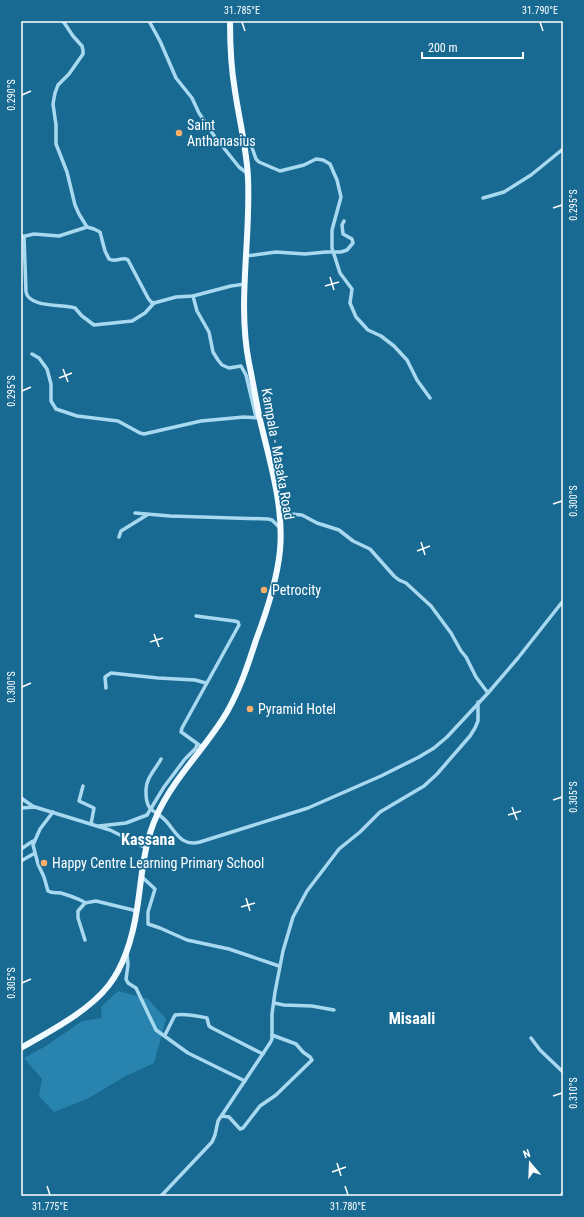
<svg xmlns="http://www.w3.org/2000/svg" width="584" height="1217" viewBox="0 0 584 1217" font-family="'Roboto Condensed',sans-serif">
<rect width="100%" height="100%" fill="#186a92"/>
<polygon fill="#2884ae" points="118,991 148,999 166,1019 154,1063 124,1077 87,1099 54,1112 39,1096 42,1079 24,1058 46,1046 82,1021 102,1018 101,1007"/>
<g fill="none" stroke-linecap="round" stroke-linejoin="round">
<g stroke="#a8d9f0" stroke-width="3.5">
<polyline points="63,21 73,36 82,46 83,50 83,54 69,74 58,85 55,93 53,104 56,125 56,144 67,172 75,205 79,214 87,227"/>
<polyline points="149,21 160,41 176,78 192,98 199,113 215,137 239,167 247,173"/>
<polyline points="243,140 250,142 256,159 259,162 280,171 304,165 316,159 323,160 330,164 337,180 341,197 332,230 332,248 340,273 352,289 350,303 356,317 368,330 381,336 394,346 407,360 417,380 430,398"/>
<polyline points="483,198 504,192 531,175 563,149"/>
<path d="M24 236 26 292C29 308 63 304 75 308L82 316 94 325 132 321 145 313 154 303 176 297 193 296 231 286 245 284"/>
<path d="M21 237 34 234 59 236 87 227 94 229 100 232 105 251 109 259C116 263 122 256 128 260L148 298 151 302 154 303"/>
<polyline points="246,256 276,252 305,254 326,252 341,252 347,250 353,243 352,239 343,234 342,225 344,221"/>
<polyline points="193,296 197,311 209,332 213,352 218,360 222,365 229,368 241,366 246,375 256,417"/>
<polyline points="32,354 39,358 47,369 51,384 51,401 56,409 77,416 118,421 140,433 144,434 201,421 244,417 259,418"/>
<polyline points="135,513 170,516 268,519 272,520 280,528"/>
<polyline points="279,513 302,515 317,523 339,530 353,541 370,549 394,576 399,580 406,583 431,606 451,633 461,651 466,657 476,677 488,693"/>
<polyline points="119,537 121,531 147,515"/>
<polyline points="196,616 234,621 238,622 239,625 182,728 181,732 184,734 202,747"/>
<polyline points="106,688 105,677 111,673 158,678 195,680 206,683"/>
<path d="M161 759C155 770 145 779 146 792 146 813 155 809 166 821 176 832 181 847 200 842L308 808 381 776 419 757 434 748 447 737 488 693 518 658 563 601"/>
<polyline points="83,786 79,801 94,808 91,824"/>
<polyline points="21,798 34,807"/>
<polyline points="21,808 35,807 110,830 146,848"/>
<path d="M53 812 40 829 33 845 38 864 44 877 48 891C53 894 56 892 61 893 67 895 81 899 85 903"/>
<polyline points="99,826 126,823 147,815 164,787 185,759 196,748 197,744"/>
<polyline points="21,849 33,841"/>
<polyline points="21,861 35,853"/>
<polyline points="141,876 155,889 148,912 148,924 160,928 187,940 229,949 279,966"/>
<polyline points="85,940 78,918 78,911 85,903 96,901 137,911"/>
<polyline points="127,954 128,965 126,979 128,983 136,988 156,1030 188,1053 245,1081"/>
<polyline points="274,1003 284,1005 312,1006 334,1010"/>
<path d="M165 1035 175 1015C186 1013 197 1016 207 1018L209 1026 212 1028 263 1054"/>
<polyline points="531,1038 540,1050 563,1072"/>
<polyline points="222,1116 229,1117 240,1129 243,1128 260,1106 276,1095 312,1060 310,1057 303,1052 296,1044 272,1035"/>
<polyline points="161,1196 212,1142 215,1135 218,1121 270,1043 272,1039 272,1014 275,992 283,951 293,917 307,891 339,849 360,832 380,812 424,786 437,774 470,736 475,728 478,721 478,702"/>
<polyline points="561,1196 563,1193"/>
</g>
<path stroke="#f1faff" stroke-width="6" d="M21 1048C50 1031 88 1012 109 985 125 964 133 935 137 909 142 877 143 845 157 815 174 777 206 748 227 712 240 689 248 665 256 640 267 611 277 581 280 550 284 507 270 462 260 420 256 401 253 382 249 363 237 302 251 239 248 178 247 150 239 119 235 91 231 68 230 44 230 21"/>
</g>
<path fill="none" stroke="#fff" stroke-width="1.5" d="M242 22 245 31M540 22 543 31M22 95 31 91M553 208 562 205M330 277 334 290M325 286 339 282M63 369 68 382M59 378 72 373M22 391 31 387M553 504 562 501M421 542 425 555M417 551 430 546M154 634 159 647M150 642 163 638M22 687 31 683M553 800 562 797M512 807 517 820M508 815 521 811M246 898 250 911M241 907 255 903M22 983 31 979M553 1096 562 1093M337 1163 341 1176M332 1172 346 1167M47 1186 50 1195M345 1186 348 1195"/>
<g fill="#ffaf67" stroke="#186a92" stroke-width="1.5">
<circle cx="179" cy="133" r="4"/>
<circle cx="264" cy="590" r="4"/>
<circle cx="250" cy="709" r="4"/>
<circle cx="44" cy="863" r="4"/>
</g>
<g text-anchor="middle" dominant-baseline="central" stroke-width="3.5" stroke-linejoin="round" paint-order="stroke">
<g font-size="14" fill="#fff" stroke="#186a92" text-anchor="start">
<text x="187" y="125">Saint<tspan x="187" dy="16">Anthanasius</tspan></text>
<text x="272" y="590">Petrocity</text>
<text x="258" y="709">Pyramid Hotel</text>
<text x="52" y="863">Happy Centre Learning Primary School</text>
</g>
<g font-size="14" fill="#fff" stroke="#186a92">
<text transform="translate(278 454) rotate(80)">Kampala - Masaka Road</text>
</g>
<g font-size="16" font-weight="bold" fill="#fff" stroke="#186a92">
<text x="148" y="839">Kassana</text>
<text x="412" y="1018">Misaali</text>
</g>
</g>
<rect width="584" height="1217" fill="none" stroke="#186a92" stroke-width="44"/>
<g transform="translate(530 1163) rotate(341)" stroke="#186a92" stroke-width="3" paint-order="stroke">
<path d="M0-3L7 15L0 10L-7 15Z" fill="#ffffff"/>
<text y="-6" font-size="11" font-weight="bold" text-anchor="middle" fill="#ffffff">N</text>
</g>
<path d="M422 52v6h101v-6" fill="none" stroke="#ffffff" stroke-width="2"/>
<text x="428" y="52" font-size="12" fill="#ffffff" stroke="#186a92" stroke-width="3" paint-order="stroke">200 m</text>
<rect x="22" y="22" width="540" height="1173" fill="none" stroke="#fff" stroke-width="1.5"/>
<g font-size="10" text-anchor="middle" fill="#fff">
<text x="242" y="14">31.785°E</text>
<text x="540" y="14">31.790°E</text>
<text transform="translate(11 95) rotate(-90)" y="4">0.290°S</text>
<text transform="translate(573 205) rotate(-90)" y="4">0.295°S</text>
<text transform="translate(11 391) rotate(-90)" y="4">0.295°S</text>
<text transform="translate(573 501) rotate(-90)" y="4">0.300°S</text>
<text transform="translate(11 687) rotate(-90)" y="4">0.300°S</text>
<text transform="translate(573 797) rotate(-90)" y="4">0.305°S</text>
<text transform="translate(11 983) rotate(-90)" y="4">0.305°S</text>
<text transform="translate(573 1093) rotate(-90)" y="4">0.310°S</text>
<text x="50" y="1210">31.775°E</text>
<text x="348" y="1210">31.780°E</text>
</g>
</svg>
